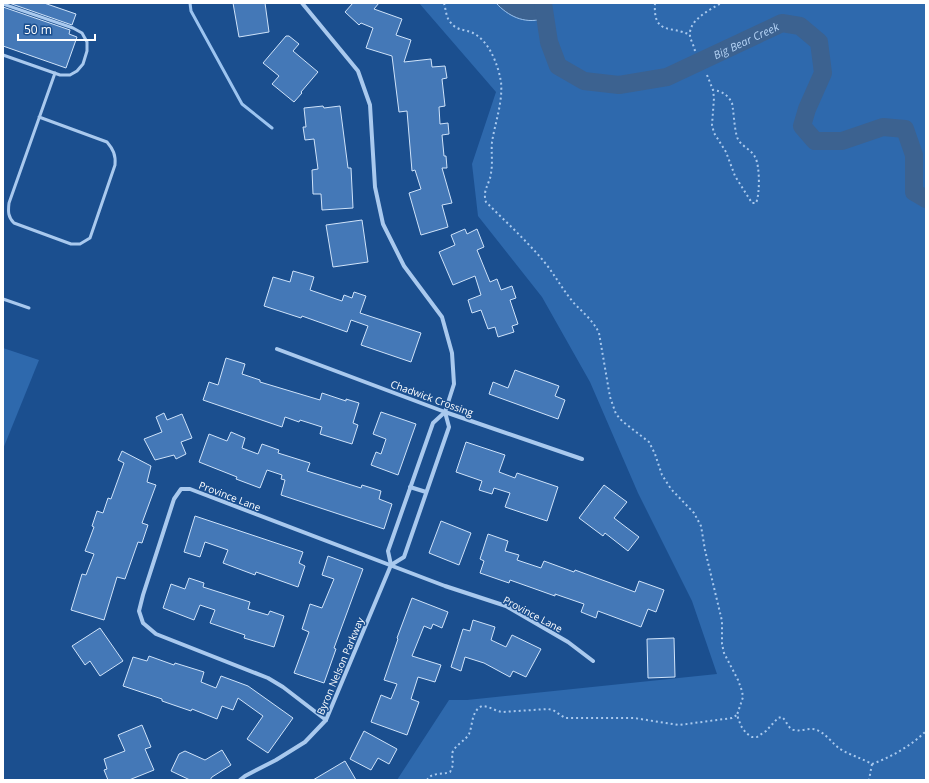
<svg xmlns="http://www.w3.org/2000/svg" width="929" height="783" viewBox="0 0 929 783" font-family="'Open Sans',sans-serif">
<rect width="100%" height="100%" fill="#1b4f8f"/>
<g fill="#2e69ad">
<polygon points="419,3 926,3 926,780 397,780 449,700 467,700 717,674 692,601 638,493 590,382 542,297 478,216 472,164 496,92"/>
<polygon points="3,348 39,360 3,449"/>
</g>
<path fill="#3c6290" stroke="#9cc4f0" d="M496 3H541L542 19C524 24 508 16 496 3Z"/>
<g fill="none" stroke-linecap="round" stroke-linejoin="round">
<polyline stroke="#9cc4f0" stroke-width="3" points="190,3 191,11 242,104 272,128"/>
<path stroke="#3c6290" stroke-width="18" id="s1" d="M543 3 549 42 558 66 584 81 619 85 667 77 782 23 800 26 819 42 823 73 807 109 802 126 815 141H842L883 127 905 129 914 155V192L926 199"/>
</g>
<g fill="#4478b7" stroke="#cfe3fa">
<polygon points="9,3 44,3 76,14 72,25"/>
<polygon points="233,3 265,3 269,32 239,37"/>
<polygon points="353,3 379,3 374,9 402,19 396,35 411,40 404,62 431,59 432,67 445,66 447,78 442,79 445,106 439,107 440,124 448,123 449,134 442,135 444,156 446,156 447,168 442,168 452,203 442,205 448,227 421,235 409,193 421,189 415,170 412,171 407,111 399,112 392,56 366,48 373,28 361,23 359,25 345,12"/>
<polygon points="3,7 70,30 69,34 77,37 66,68 3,46"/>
<polygon points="286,36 289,36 299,44 293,51 318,72 301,92 302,93 294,102 272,84 279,76 263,63"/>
<polygon points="323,106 324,108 340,106 348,168 351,168 353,208 322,210 321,194 313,194 312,170 318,169 314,139 305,140 303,127 306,127 304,108"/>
<polygon points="362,220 368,262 333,267 326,225"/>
<polygon points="465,229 467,234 477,229 484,247 477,250 490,282 497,279 501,290 512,286 516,298 510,300 518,324 512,326 514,332 498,337 495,327 488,329 481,310 472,313 468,300 481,295 475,276 453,285 439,252 455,245 451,235"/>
<polygon points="293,271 314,277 310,290 342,301 344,295 352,298 354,292 366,296 360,313 421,333 411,362 361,345 368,326 351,320 347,332 302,316 301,318 264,306 273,277 290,282"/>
<polygon points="226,358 245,364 242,374 260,380 260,382 320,400 322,393 346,401 346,399 359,403 353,423 358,425 352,444 320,434 322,427 300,420 299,422 285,417 282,427 203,400 209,382 218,385"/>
<polygon points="515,370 559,386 555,396 565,400 558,419 489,394 493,382 508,388"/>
<polygon points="381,412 416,424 398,475 371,465 376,452 381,454 386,439 373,434"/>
<polygon points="164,413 167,420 182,414 192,438 181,442 186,454 176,459 174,455 155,460 144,439 162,432 156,417"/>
<polygon points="231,432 245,438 242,448 258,454 262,444 279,450 278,453 310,463 307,471 361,488 362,485 381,491 379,499 392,504 384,529 281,495 285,480 281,479 282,475 267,470 260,488 236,479 237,477 199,462 209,434 227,441"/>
<polygon points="466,442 505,455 499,472 515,478 517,473 558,487 547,521 505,507 510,493 494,488 492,494 479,490 482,481 456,472"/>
<polygon points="122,451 151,466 147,482 156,485 142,523 148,525 142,543 138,542 125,579 117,577 104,620 71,610 82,574 86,575 94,554 85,551 94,527 92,526 97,511 103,513 108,498 111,499 124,463 118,460"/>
<polygon points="604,485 627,502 614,518 639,537 628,551 605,533 603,536 579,518"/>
<polygon points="195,516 303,552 299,563 305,566 298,587 256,572 255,575 223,563 228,550 205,542 200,557 184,552"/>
<polygon points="441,521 471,533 459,565 429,553"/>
<polygon points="488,534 508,541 505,551 519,555 517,560 541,568 544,561 574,572 575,570 635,592 639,581 664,590 656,612 648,609 641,627 598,611 596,618 581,612 584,604 555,594 555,596 510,580 509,583 480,573 484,561 480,559"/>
<polygon points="328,556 363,569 334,648 336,649 324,683 294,673 309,632 302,629 310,604 322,608 334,579 322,575"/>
<polygon points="189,578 204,583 203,587 250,602 248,609 268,615 270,611 284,616 274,647 244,638 245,635 210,623 215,610 200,605 194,620 163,608 171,584 185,589"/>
<polygon points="412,598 448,612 442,628 433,624 431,629 424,626 412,656 441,665 435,682 418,677 411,699 419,702 407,735 371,722 381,695 391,699 397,684 384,680 398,639 397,638"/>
<polygon points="473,620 495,627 491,640 506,647 512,635 541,649 526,677 513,671 510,677 484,663 465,657 461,671 451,667 463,629 470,631"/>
<polygon points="100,628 123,661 100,676 90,661 85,665 72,646"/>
<polygon points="674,638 675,677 648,678 647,639"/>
<polygon points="149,656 174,665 175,663 204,672 201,682 216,688 221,676 248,686 293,718 268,753 247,739 263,716 238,698 233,710 222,706 217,719 192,709 191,711 162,701 162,699 123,686 133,657 147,661"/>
<polygon points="142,725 151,747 145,749 154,770 129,780 108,780 104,770 107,769 104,759 125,751 118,735"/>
<polygon points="364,731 397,749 389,764 378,758 371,770 350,759"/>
<polygon points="222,750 231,765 212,777 210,780 190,780 171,771 179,754 185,751 205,760"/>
<polygon points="345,761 356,780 313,780"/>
</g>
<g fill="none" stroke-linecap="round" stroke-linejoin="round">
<g stroke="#a9c9ee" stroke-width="2" stroke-dasharray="2 3" stroke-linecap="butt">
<path d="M444 3C446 10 446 18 451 23 457 31 465 29 473 33 489 41 498 64 501 82 503 102 495 123 492 142 491 153 493 163 491 173 490 184 482 190 486 202 506 222 528 242 546 264 556 277 563 290 573 302 582 312 593 320 599 333L610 397 616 414 622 421 649 442 655 454 662 475 671 489 694 513 701 526 705 550 722 621V644L724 653 738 680 742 691 743 697 737 715 741 726 746 733 752 737H757L766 731 778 718 782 717C787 721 788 729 794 730 803 732 811 726 819 731 827 735 833 744 840 749 850 755 861 758 872 764L869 780"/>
<path d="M655 3C653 36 671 25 690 35"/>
<path d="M695 51C694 46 691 41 690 36 688 20 710 10 721 3"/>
<path d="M707 75 713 90 714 98 712 125 714 133 726 152 735 176 752 203H756C760 195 760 165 755 157 751 149 740 146 737 137 734 126 734 114 732 103 728 95 722 91 713 90"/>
<path d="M872 764C891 757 911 746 926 731"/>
<path d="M427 780C431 772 442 775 450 772 456 762 450 758 453 751 457 744 465 741 469 734 473 725 471 711 482 706 489 706 495 711 502 712L548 709 553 710 565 718H634L679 725 732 718 737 715"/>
</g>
<g stroke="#a9c9ee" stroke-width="3">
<polyline points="3,4 73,28 82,33 87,42 87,51 83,64 77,71 70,75 60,75 3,55"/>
<path d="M39 117 107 142C113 149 116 155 115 165L90 238 80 244H71L14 223C8 217 8 212 9 203L55 73"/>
<polyline points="3,299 29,308"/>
</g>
<g stroke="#a9c9ee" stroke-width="4">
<polyline points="277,349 445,412 582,459"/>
<polyline points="410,487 426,492"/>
<polyline points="391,565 388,551 433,423 445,412"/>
<polyline points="326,720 283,687 268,678 156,634 143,623 139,611 143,595 174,499 181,489 190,489 445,586 506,606 568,642 593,661"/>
<polyline points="240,780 245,776 276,760 305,742 326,720 391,565 404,557 449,427 445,412 454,384 452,353 442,317 404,266 383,224 375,187 370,105 358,71 302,3"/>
</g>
</g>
<g text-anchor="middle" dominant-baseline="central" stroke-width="3" stroke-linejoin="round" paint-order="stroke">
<g font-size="10" fill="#fff" stroke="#1b4f8f">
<text transform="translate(432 398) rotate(20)">Chadwick Crossing</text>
<text transform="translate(230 496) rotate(21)">Province Lane</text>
<text transform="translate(533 614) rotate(28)">Province Lane</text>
<text transform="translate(340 666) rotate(-67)">Byron Nelson Parkway</text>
</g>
<g font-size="11" font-style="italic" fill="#b5d3f5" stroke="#1b4f8f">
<text stroke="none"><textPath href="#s1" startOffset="266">Big Bear Creek</textPath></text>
</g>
</g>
<rect width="929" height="783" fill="none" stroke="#ffffff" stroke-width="8"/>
<path d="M18 34v6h77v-6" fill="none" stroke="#ffffff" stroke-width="2"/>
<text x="24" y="34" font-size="12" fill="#ffffff" stroke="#1b4f8f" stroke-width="3" paint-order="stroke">50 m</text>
</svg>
